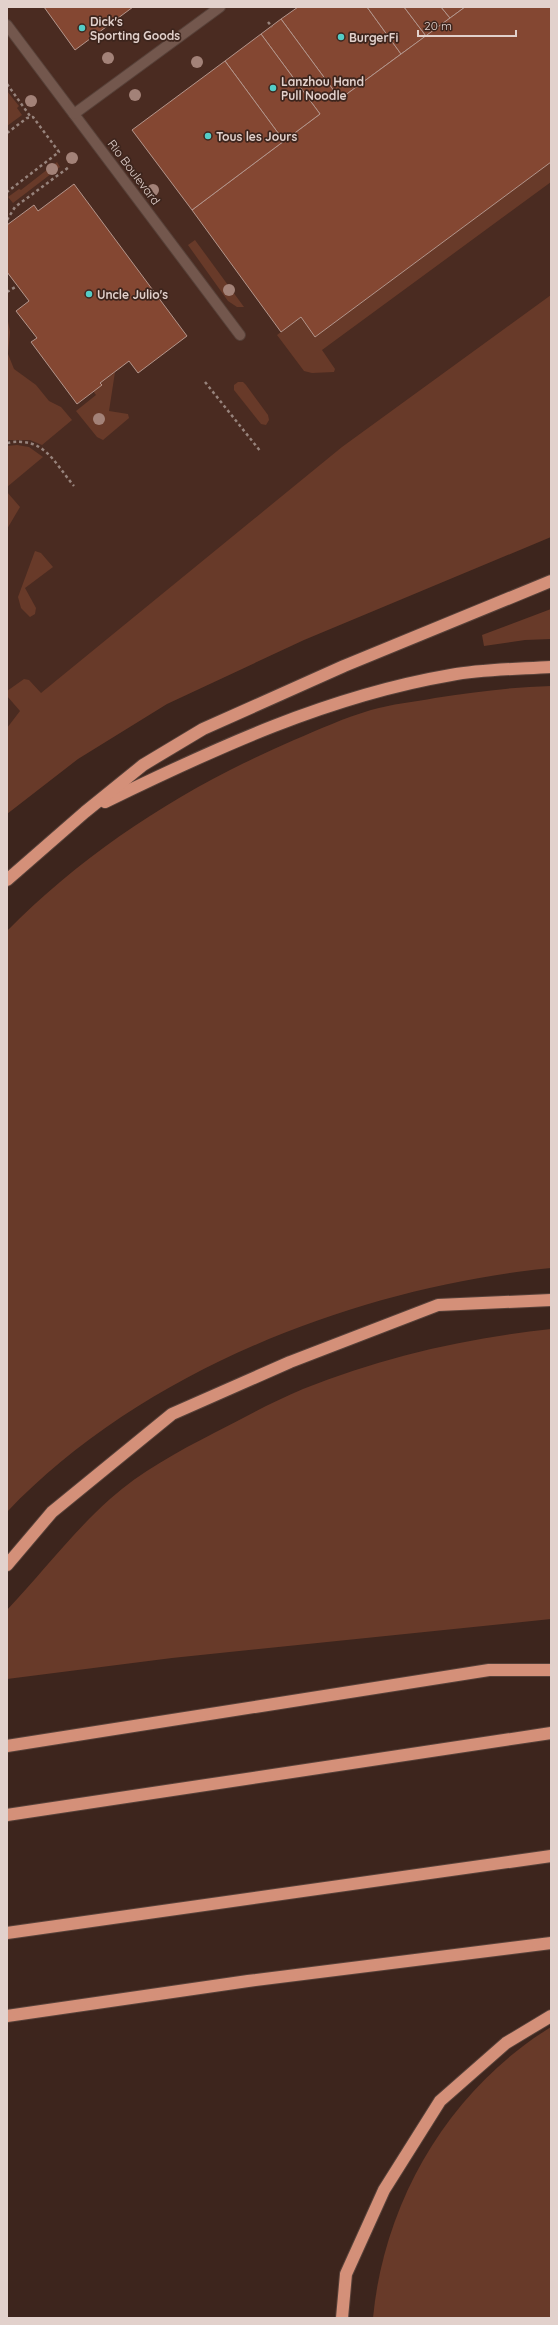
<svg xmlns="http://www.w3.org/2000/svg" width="558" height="2325" viewBox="0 0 558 2325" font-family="Quicksand,sans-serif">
<rect width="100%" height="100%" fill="#3d251d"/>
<polygon fill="#4a2b21" points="7,7 551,7 551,361 7,788"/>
<g fill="#683a29">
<polygon points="7,91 19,106 17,108 22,115 7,126"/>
<polygon points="57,162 60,167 13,203 8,197 19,189 21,190"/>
<polygon points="551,162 551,182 322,350 335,369 334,372 312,373 304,371 277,335 301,317 315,337"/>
<polygon points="195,240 244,307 237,307 228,301 188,245"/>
<polygon points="551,295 551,537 304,640 167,704 78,759 7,814 7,728 20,711 7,696 7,691 24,679 29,680 41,693 342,447"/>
<polygon points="7,316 10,332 8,354 14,369 36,385 49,401 61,407 72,420 42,445 30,440 7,440"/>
<polygon points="115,372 109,411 128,414 129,418 103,440 97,437 76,411 96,395 93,391 102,385 100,383"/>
<polygon points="238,382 243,382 246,385 268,415 269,420 266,425 261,424 234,390 234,385"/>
<polygon points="17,445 29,447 43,457 7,487 7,446"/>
<polygon points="7,492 20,507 7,529"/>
<polygon points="35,551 41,553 53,567 25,588 36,608 35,614 30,617 21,608 18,597"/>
<polygon points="551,609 551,639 525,640 484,646 482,635"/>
<path d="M551 686V1268C359 1287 142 1370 7 1512V931C89 848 187 786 294 740 320 729 344 718 371 710 392 704 414 702 435 698 473 692 512 687 551 686Z"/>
<path d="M551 1329V1619L172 1658 7 1679V1610C42 1573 72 1533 110 1499 140 1472 179 1451 214 1433 243 1418 272 1402 303 1389 382 1357 466 1338 551 1329Z"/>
<path d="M551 2027V2318H373C384 2200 450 2089 551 2027Z"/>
</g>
<g fill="#844732" stroke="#b4968c">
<polygon points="44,7 133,7 75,50"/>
<polygon points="298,7 367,7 401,54 340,99 281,19"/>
<polygon points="367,7 404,7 426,36 401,54"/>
<polygon points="404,7 441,7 450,18 426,36"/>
<polygon points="441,7 465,7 450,18"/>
<polygon points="465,7 551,7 551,162 315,337 301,317 281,332 192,210 320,114 261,34 281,19 340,99"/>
<polygon points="261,34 320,114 284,141 225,61"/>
<polygon points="225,61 284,141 192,210 132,130"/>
<polygon points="74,184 187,336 138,373 129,361 100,383 102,385 77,404 31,342 37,338 16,311 29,301 7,272 7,225 34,205 38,211"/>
</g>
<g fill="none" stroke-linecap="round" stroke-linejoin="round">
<defs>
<g id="minor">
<polyline points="7,25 240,335"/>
<polyline points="74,114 220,7"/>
</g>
<g id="highway">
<path d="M105 802C216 748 328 696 451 675 483 669 518 669 551 667"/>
<polyline points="7,880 85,812 143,765 203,729 344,666 551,581"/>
<polyline points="7,1565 52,1512 172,1414 290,1362 438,1305 551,1300"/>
<polyline points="7,1746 489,1670 551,1670"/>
<polyline points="7,1815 551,1733"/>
<polyline points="7,1933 551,1856"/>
<polyline points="7,2016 248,1981 551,1943"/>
<polyline points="342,2318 346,2274 384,2190 440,2101 506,2043 551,2016"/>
</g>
</defs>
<use href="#minor" stroke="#574139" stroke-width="12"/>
<use href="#highway" stroke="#574139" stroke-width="14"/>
<g stroke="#97837c" stroke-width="2.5" stroke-dasharray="3 3" stroke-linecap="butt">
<polyline points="268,22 272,27"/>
<polyline points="7,84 30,116"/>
<polyline points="7,133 27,118 33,117 59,152 7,192"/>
<polyline points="7,220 15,207 69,167"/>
<polyline points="7,292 17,286"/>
<polyline points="205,382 261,452"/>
<path d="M7 443C44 436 53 461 74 486"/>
</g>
<use href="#minor" stroke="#73574d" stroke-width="10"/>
<use href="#highway" stroke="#d49079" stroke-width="12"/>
</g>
<g fill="#a38278">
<circle cx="108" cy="58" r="6"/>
<circle cx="197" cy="62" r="6"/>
<circle cx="135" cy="95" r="6"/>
<circle cx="31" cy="101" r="6"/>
<circle cx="72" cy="158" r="6"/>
<circle cx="52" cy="169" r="6"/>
<circle cx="153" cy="190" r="6"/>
<circle cx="229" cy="290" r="6"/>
<circle cx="99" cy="419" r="6"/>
</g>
<g fill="#54cdc7" stroke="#3d251d" stroke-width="1.5">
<circle cx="82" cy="28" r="4"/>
<circle cx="341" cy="37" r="4"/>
<circle cx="273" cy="88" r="4"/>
<circle cx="208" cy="136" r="4"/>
<circle cx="89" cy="294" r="4"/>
</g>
<g text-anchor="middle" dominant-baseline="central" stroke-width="3.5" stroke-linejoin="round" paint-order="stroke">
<g font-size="12" font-weight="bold" fill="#e2d1cc" stroke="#3d251d" text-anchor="start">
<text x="90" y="21">Dick's<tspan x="90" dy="14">Sporting Goods</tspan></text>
<text x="349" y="37">BurgerFi</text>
<text x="281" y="81">Lanzhou Hand<tspan x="281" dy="14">Pull Noodle</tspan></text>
<text x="216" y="136">Tous les Jours</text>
<text x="97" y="294">Uncle Julio's</text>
</g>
<g font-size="12" fill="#e2d1cc" stroke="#3d251d">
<text transform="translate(134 172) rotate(53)">Rio Boulevard</text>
</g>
</g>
<rect width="558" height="2325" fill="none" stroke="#e2d1cc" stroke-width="16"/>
<path d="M418 30v6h98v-6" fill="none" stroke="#e2d1cc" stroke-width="2"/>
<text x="424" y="30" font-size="12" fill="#e2d1cc" stroke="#3d251d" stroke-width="3" paint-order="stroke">20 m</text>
</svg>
